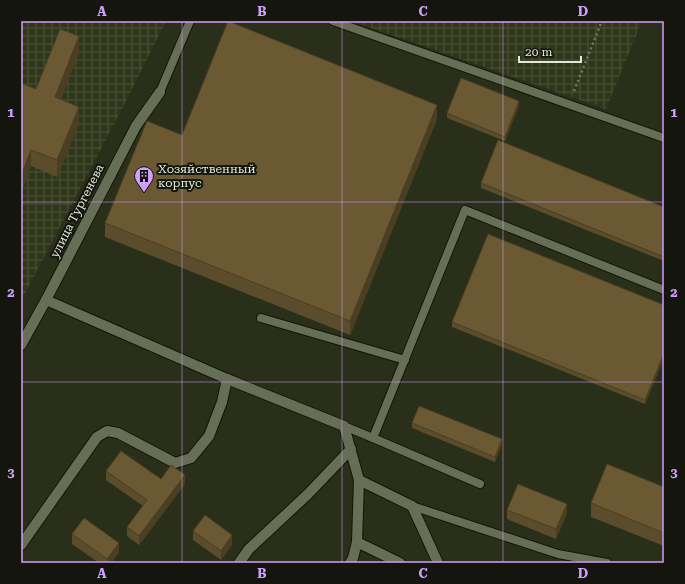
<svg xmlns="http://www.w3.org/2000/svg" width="685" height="584" viewBox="0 0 685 584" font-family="'Roboto Serif',serif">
<defs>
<pattern id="industrial-grid" width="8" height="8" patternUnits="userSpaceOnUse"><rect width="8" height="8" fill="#2f3619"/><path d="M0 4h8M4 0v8" fill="none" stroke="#4d533a"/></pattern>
</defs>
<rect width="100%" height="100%" fill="#2a2f19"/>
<g fill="url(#industrial-grid)">
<polygon points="21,21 166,21 123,107 21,301"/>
<polygon points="351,21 642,21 606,109"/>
</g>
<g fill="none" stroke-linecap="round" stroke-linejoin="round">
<defs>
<g id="lane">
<polyline points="333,21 664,138"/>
<polyline points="160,92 190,21"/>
<polyline points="261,318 405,360"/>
<polyline points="344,426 373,438 465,210 664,290"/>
<polyline points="373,438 480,484"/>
<polyline points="412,506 558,554 607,563"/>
</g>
<g id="street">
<polyline points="46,300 227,379 344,426 359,480 357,542 400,563"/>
<polyline points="21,345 46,300 136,126 160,92"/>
<polyline points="359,480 412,506 438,563"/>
<polyline points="21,545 97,437 107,431 118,433 175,463 191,458 209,436 222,402 227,379"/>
<polyline points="239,563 249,549 308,494 351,449"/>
<polyline points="350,563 353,558 357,542"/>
</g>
</defs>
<use href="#lane" stroke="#131703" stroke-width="10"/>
<use href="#street" stroke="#131703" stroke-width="12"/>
<polyline stroke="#727764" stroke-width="2.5" stroke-dasharray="2 3" stroke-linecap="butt" points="574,91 602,21"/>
<use href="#lane" stroke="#676e56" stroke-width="8"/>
<use href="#street" stroke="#676e56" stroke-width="10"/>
</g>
<g fill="#5b4d2b">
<polygon points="79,53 61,99 79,123 57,177 31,166 21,192 21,83 36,89"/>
<polygon points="519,106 505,141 447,118 447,113"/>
<polygon points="437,119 350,335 105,237 105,223 182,135"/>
<polygon points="481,183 664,207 664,261 481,188"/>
<polygon points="664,305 664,358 645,404 452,327 452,322"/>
<polygon points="412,423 502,444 495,462 412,428"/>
<polygon points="106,471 161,479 185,484 139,545 127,536 127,527 143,506 106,480"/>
<polygon points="664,487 664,546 591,517 591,503"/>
<polygon points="507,510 567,513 556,539 507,519"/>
<polygon points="193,531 232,545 221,560 193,540"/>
<polygon points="72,534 119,552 111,563 99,563 72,544"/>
</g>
<g fill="#4a3e23">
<polygon points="79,36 79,53 55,114 55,97"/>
<polygon points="519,101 519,106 505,141 505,137"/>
<polygon points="437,105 437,119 350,335 350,321"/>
<polygon points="79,107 79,123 57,177 57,160"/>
<polygon points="31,150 31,166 21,192 21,176"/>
<polygon points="664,353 664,358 645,404 645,400"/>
<polygon points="502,439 502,444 495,462 495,457"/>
<polygon points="185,475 185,484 139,545 139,536"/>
<polygon points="567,504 567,513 556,539 556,529"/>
<polygon points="232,535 232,545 221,560 221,551"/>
<polygon points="119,543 119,552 111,563 107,563 107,559"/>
</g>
<g fill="#6a5932" stroke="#4a3e23">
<polygon points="228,21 437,105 350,321 105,223 147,121 182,135"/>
<polygon points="60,29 79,36 55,97 79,107 57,160 31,150 21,176 21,83 36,89"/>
<polygon points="461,78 519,101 505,137 447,113"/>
<polygon points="498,140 664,207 664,257 481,183"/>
<polygon points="488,234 664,305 664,353 645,400 452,322"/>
<polygon points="419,406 502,439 495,457 412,423"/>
<polygon points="121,451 161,479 171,465 185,475 139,536 127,527 147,500 106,471"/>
<polygon points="607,464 664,487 664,533 591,503"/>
<polygon points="518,484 567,504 556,529 507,510"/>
<polygon points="205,515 232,535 221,551 193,531"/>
<polygon points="84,518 119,543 107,559 72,534"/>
</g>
<path fill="none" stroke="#d19dfe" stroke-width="1" stroke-opacity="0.55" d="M182 21V563M342 21V563M503 21V563M21 202H664M21 382H664"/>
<defs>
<symbol id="building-pin" viewBox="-11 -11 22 30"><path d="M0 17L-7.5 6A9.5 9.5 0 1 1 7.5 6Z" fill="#d19dfe" stroke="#14160d"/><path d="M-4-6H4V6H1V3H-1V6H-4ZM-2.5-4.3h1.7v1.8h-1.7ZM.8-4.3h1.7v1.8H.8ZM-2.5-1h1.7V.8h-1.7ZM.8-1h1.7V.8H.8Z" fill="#111"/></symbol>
</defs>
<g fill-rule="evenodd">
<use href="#building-pin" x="133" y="165" width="22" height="30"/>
</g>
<g text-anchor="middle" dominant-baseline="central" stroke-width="4" stroke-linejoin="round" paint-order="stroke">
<g font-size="12" fill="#e4e8da" stroke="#14160d" text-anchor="start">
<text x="158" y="169">Хозяйственный<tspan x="158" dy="14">корпус</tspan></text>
</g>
<g font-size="12" fill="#e4e8da" stroke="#14160d">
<text transform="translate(77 211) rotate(-63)">улица Тургенева</text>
</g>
</g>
<rect width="685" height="584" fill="none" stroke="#14160d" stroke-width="44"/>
<path d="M519 56v6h62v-6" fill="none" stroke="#e4e8da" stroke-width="2"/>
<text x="525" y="56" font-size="12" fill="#e4e8da" stroke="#14160d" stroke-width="3" paint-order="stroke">20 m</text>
<rect x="22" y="22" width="641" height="540" fill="none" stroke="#d19dfe" stroke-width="1.5"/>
<g font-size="13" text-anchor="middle" font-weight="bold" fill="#d19dfe">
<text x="102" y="16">A</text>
<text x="262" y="16">B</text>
<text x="423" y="16">C</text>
<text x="583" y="16">D</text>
<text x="11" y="117">1</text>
<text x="674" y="117">1</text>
<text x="11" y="297">2</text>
<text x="674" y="297">2</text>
<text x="11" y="477">3</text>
<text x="674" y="477">3</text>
<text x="102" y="578">A</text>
<text x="262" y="578">B</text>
<text x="423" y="578">C</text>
<text x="583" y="578">D</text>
</g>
</svg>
